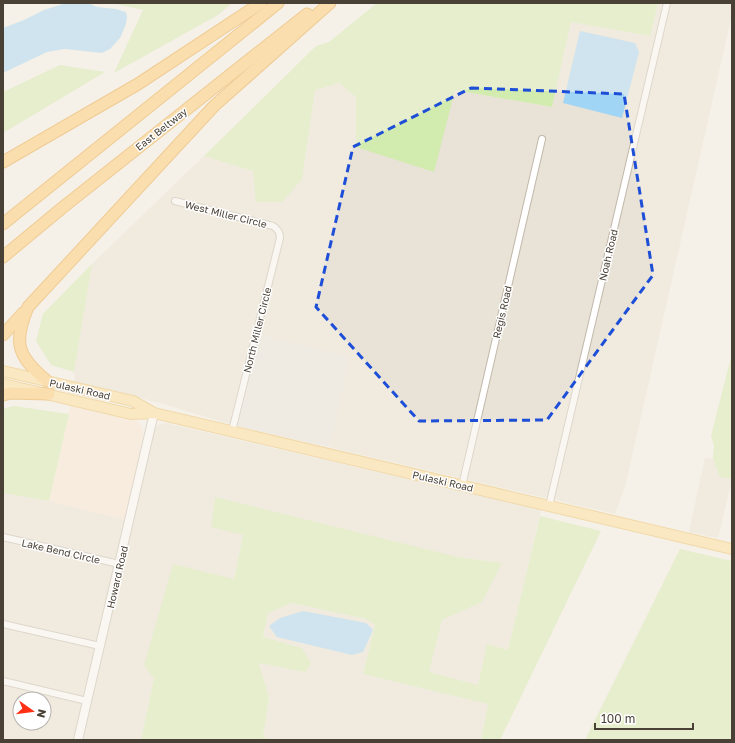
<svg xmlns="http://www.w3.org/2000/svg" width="735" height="743" viewBox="0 0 735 743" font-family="'Golos Text',sans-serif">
<rect width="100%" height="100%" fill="#f5f1e8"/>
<g fill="#e9e2d6" fill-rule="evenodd">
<polygon points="658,3 732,3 732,14 625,487 615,514 329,447 350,357 260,335 237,426 153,401 75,383 74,372 92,264 204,156 253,171 302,179 315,90 339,83 356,97 455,90 552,107 571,22 649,36"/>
<polygon points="166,423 541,510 508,650 487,645 478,685 429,672 442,620 482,602 502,563 458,557 243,535 234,579 154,678 141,740 82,740 155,429 158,425"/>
<polygon points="705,458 713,459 720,476 732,479 718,538 689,532"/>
<path d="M3 493 49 501 127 520 76 740H3ZM20 699H44V723H20Z"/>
<polygon points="292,603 366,619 375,625 363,674 488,704 481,740 276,740 263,737 269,698 259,663 305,672 302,648 263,637 268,613"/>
</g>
<polygon fill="#f8e7d2" points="71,404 130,418 138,422 142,428 143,435 127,520 49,501"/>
<polygon fill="#e7e2dc" points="259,335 350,357 329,447 237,426"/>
<g fill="#d2ebae">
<polygon points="111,3 232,3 218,15 114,73 143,10"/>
<polygon points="377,3 658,3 650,36 571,22 552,107 455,90 434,172 356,147 356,97 339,83 315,90 302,179 282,202 256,202 253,171 204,156 316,46 329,42"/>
<polygon points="60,65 105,72 3,133 3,92"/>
<polygon points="92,264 74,372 51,365 36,341 43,314"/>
<polygon points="732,353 732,479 720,477 713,459 714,446 711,436"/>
<polygon points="14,406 69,414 49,501 3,493 3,409"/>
<polygon points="215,497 458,557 502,563 482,602 442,620 429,672 478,685 487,644 508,650 540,516 601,531 500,740 481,740 488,704 363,674 375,625 366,619 292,603 268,613 263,637 302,648 311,664 305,672 259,663 269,698 263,737 276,740 141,740 154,678 144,665 173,564 234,579 243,535 211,527"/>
<polygon points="680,549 732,561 732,740 585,740"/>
</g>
<g fill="#a1d5f5">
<polygon points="66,3 88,3 97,7 116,9 126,12 127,17 126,24 120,38 110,49 102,53 65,49 47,52 3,73 3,28 24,20 44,10"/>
<polygon points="580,31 635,43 639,52 622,118 563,103"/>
<polygon points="303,611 366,623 373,630 363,652 352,655 277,637 269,626 280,618"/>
</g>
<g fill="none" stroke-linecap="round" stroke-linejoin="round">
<defs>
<g id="minor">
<path d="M175 201 273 226C278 229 280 233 280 238L232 431"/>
<polyline points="462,486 542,139"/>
<polyline points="549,506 667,3"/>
<polyline points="3,537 119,564"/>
<polyline points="3,624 100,646"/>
<polyline points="3,681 87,701"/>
</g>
<polyline id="tertiary" points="78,740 154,413"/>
<g id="primary">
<polyline points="3,371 133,401 154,413"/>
<polyline points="3,384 131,414 154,413 732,549"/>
</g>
<g id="motorway">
<polyline points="3,162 138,84 261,3"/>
<polyline points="3,224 278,3"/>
<polyline points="3,257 62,208 307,14"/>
<polyline points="3,335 23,313"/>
<path d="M47 381C17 356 13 343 28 307L214 106 330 3"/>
<polyline points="3,395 10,393 49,394"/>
</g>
</defs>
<use href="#minor" stroke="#c1b8aa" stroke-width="8"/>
<use href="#tertiary" stroke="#c1b8aa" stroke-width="10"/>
<use href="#primary" stroke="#ebbd5f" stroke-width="12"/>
<use href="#motorway" stroke="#e79e2f" stroke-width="13"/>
<use href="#minor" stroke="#fff" stroke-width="6"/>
<use href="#tertiary" stroke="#fff" stroke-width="8"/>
<use href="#primary" stroke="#ffde97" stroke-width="10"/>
<use href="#motorway" stroke="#ffc869" stroke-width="11"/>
</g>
<path d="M0 0H735V743H0ZM471 88 624 94 653 275 547 420 419 421 316 307 353 147Z" fill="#f5f1e8" fill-opacity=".55" fill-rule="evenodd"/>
<path fill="none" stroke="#1d4ed8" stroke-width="3" stroke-dasharray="8 5" stroke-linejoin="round" d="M471 88 624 94 653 275 547 420 419 421 316 307 353 147Z"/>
<g text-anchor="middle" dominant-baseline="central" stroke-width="3" stroke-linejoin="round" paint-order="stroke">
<g font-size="10" fill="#494136" stroke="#fff">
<text transform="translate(161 129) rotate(-38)">East Beltway</text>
<text transform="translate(226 214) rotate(14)">West Miller Circle</text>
<text transform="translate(608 255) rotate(-77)">Noah Road</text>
<text transform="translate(502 312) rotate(-77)">Regis Road</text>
<text transform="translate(257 330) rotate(-76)">North Miller Circle</text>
<text transform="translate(80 389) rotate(13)">Pulaski Road</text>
<text transform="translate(443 481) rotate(13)">Pulaski Road</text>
<text transform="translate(61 551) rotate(13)">Lake Bend Circle</text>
<text transform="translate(117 577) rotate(-77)">Howard Road</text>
</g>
</g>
<rect width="735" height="743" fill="none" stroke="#494136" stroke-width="8"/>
<g transform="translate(32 711) rotate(104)"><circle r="19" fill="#ffffff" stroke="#b6b3af"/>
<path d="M0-3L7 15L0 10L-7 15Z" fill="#ff3015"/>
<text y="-6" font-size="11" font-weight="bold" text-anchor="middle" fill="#494136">N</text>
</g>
<path d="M595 723v6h98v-6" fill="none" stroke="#494136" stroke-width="2"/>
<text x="601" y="723" font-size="12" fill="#494136" stroke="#ffffff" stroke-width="3" paint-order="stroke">100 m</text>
</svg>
